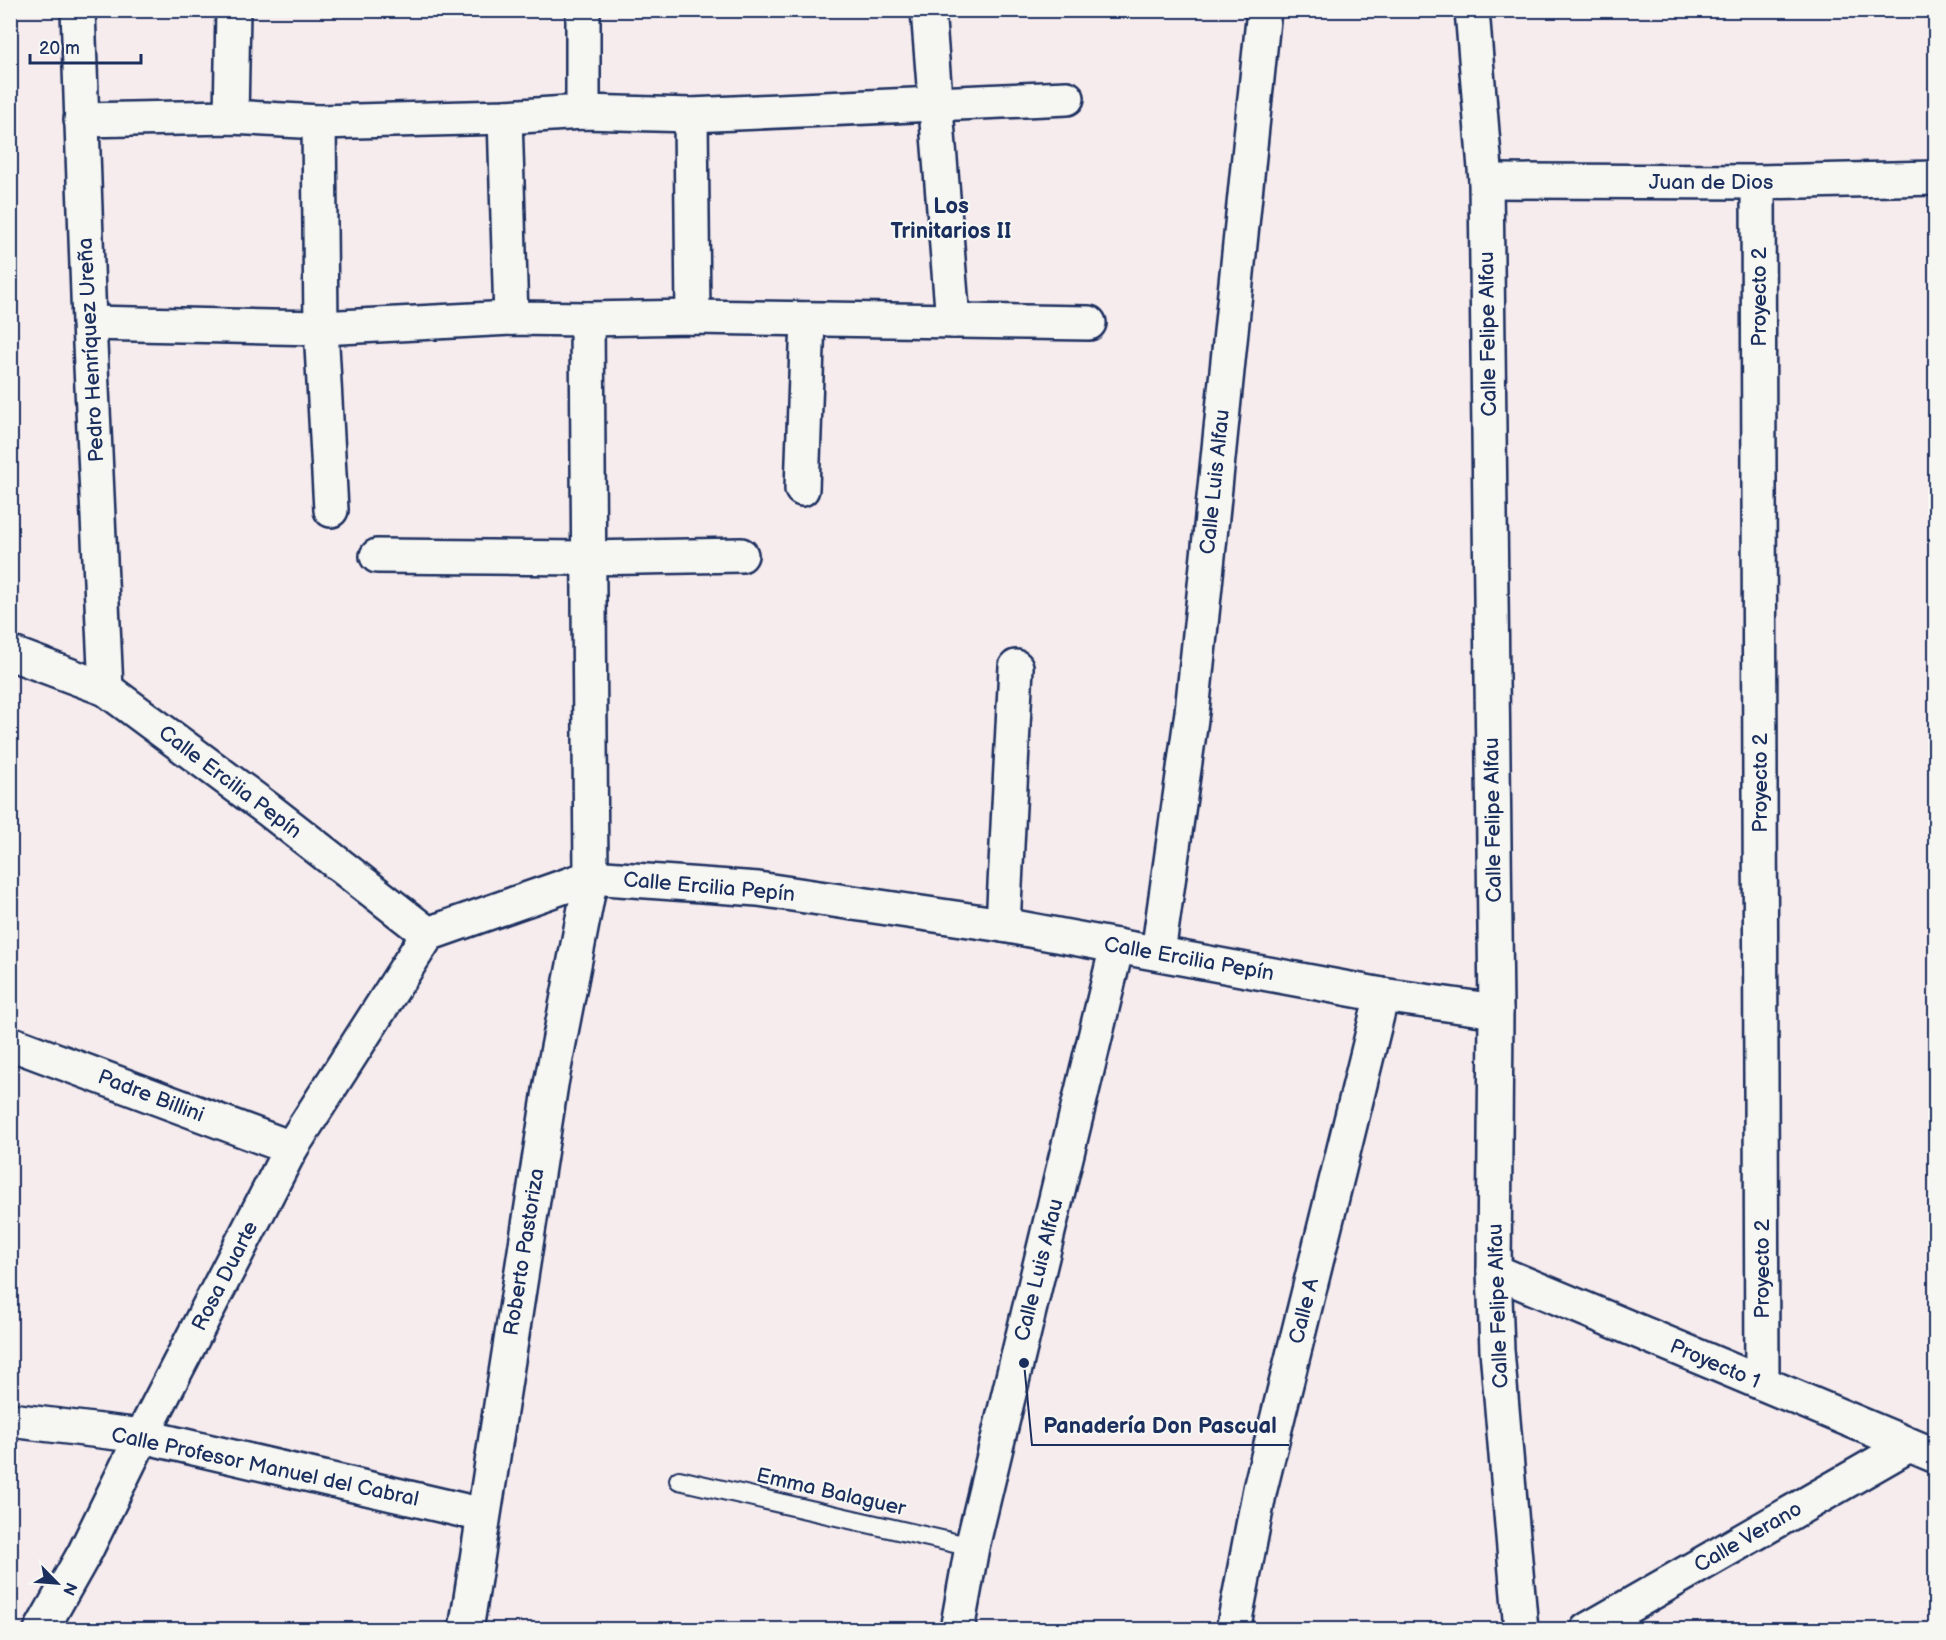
<svg xmlns="http://www.w3.org/2000/svg" width="1946" height="1640" viewBox="0 0 1946 1640" font-family="'Balsamiq Sans',sans-serif">
<rect width="100%" height="100%" fill="#f6ebed"/>
<filter id="ink" filterUnits="userSpaceOnUse"><feTurbulence type="fractalNoise" baseFrequency=".0167" numOctaves="2"/><feDisplacementMap in="SourceGraphic" scale="12" xChannelSelector="R" yChannelSelector="G"/><feConvolveMatrix kernelMatrix="1 2 1 2 8 2 1 2 1" color-interpolation-filters="sRGB"/></filter>
<g filter="url(#ink)">
<g fill="none" stroke-linecap="round" stroke-linejoin="round">
<defs>
<polyline id="service" points="679,1480 972,1547"/>
<g id="minor">
<polyline points="78,10 89,323 106,689"/>
<polyline points="583,10 583,112"/>
<polyline points="928,10 953,321"/>
<polyline points="1472,10 1486,181 1496,1011 1494,1271 1497,1350 1521,1630"/>
<polyline points="691,115 693,317"/>
<polyline points="231,117 233,10"/>
<polyline points="505,117 511,318"/>
<polyline points="81,120 231,117 319,122 505,117 583,112 691,115 1067,98"/>
<polyline points="319,122 321,328 331,510"/>
<polyline points="1486,181 1758,182 1936,178"/>
<polyline points="1758,182 1762,1383"/>
<polyline points="89,323 321,328 511,318 587,319 693,317 1089,323"/>
<polyline points="802,489 808,319"/>
<polyline points="377,556 588,558 741,555"/>
<polyline points="10,653 106,689 269,810 428,934 591,877 758,889 1003,925 1382,995 1496,1011"/>
<polyline points="1003,925 1016,667"/>
<polyline points="1158,953 1192,712 1264,10"/>
<polyline points="10,1043 291,1148"/>
<polyline points="1494,1271 1936,1456"/>
<polyline points="10,1420 142,1436 483,1515"/>
<polyline points="41,1630 85,1552 142,1436 291,1148 428,934"/>
<polyline points="466,1630 551,1084 591,877 587,319"/>
<polyline points="957,1630 972,1547 1117,946"/>
<polyline points="1233,1630 1260,1489 1382,995"/>
<polyline points="1587,1630 1909,1445"/>
</g>
</defs>
<use href="#service" stroke="#1b2f5e" stroke-width="22"/>
<use href="#minor" stroke="#1b2f5e" stroke-width="38"/>
<use href="#service" stroke="#f6f6f2" stroke-width="18"/>
<use href="#minor" stroke="#f6f6f2" stroke-width="33"/>
</g>
</g>
<g text-anchor="middle" dominant-baseline="central" stroke-width="4.5" stroke-linejoin="round" paint-order="stroke">
<g font-size="21" fill="#1b2f5e" stroke="#f6f6f2">
<text x="1711" y="182">Juan de Dios</text>
<text transform="translate(1759 297) rotate(-90)">Proyecto 2</text>
<text transform="translate(1488 334) rotate(-91)">Calle Felipe Alfau</text>
<text transform="translate(91 350) rotate(-93)">Pedro Henríquez Ureña</text>
<text transform="translate(1215 482) rotate(-84)">Calle Luis Alfau</text>
<text transform="translate(230 782) rotate(37)">Calle Ercilia Pepín</text>
<text transform="translate(1760 783) rotate(-90)">Proyecto 2</text>
<text transform="translate(1493 820) rotate(-91)">Calle Felipe Alfau</text>
<text transform="translate(709 887) rotate(5)">Calle Ercilia Pepín</text>
<text transform="translate(1189 959) rotate(10)">Calle Ercilia Pepín</text>
<text transform="translate(151 1096) rotate(21)">Padre Billini</text>
<text transform="translate(524 1252) rotate(-81)">Roberto Pastoriza</text>
<text transform="translate(1762 1269) rotate(-90)">Proyecto 2</text>
<text transform="translate(1039 1270) rotate(-76)">Calle Luis Alfau</text>
<text transform="translate(225 1276) rotate(-63)">Rosa Duarte</text>
<text transform="translate(1498 1306) rotate(-92)">Calle Felipe Alfau</text>
<text transform="translate(1304 1311) rotate(-76)">Calle A</text>
<text transform="translate(1715 1364) rotate(23)">Proyecto 1</text>
<text transform="translate(265 1467) rotate(12)">Calle Profesor Manuel del Cabral</text>
<text transform="translate(831 1492) rotate(13)">Emma Balaguer</text>
<text transform="translate(1748 1537) rotate(-30)">Calle Verano</text>
</g>
<g font-size="22" font-weight="bold" fill="#1b2f5e" stroke="#f6f6f2">
<text x="951" y="206">Los<tspan x="951" dy="25">Trinitarios II</tspan></text>
</g>
</g>
<path fill="none" stroke="#1b2f5e" stroke-width="2" d="M1024 1363L1032 1445H1289"/>
<circle fill="#1b2f5e" stroke="#f6f6f2" stroke-width="2" cx="1024" cy="1363" r="6"/>
<g font-size="22" text-anchor="middle" font-weight="bold" fill="#1b2f5e" stroke="#f6f6f2" stroke-width="4.5" stroke-linejoin="round" paint-order="stroke">
<text x="1160" y="1433">Panadería Don Pascual</text>
</g>
<rect width="1946" height="1640" fill="none" stroke="#f6f6f2" stroke-width="36"/>
<rect x="18" y="18" width="1910" height="1604" fill="none" stroke="#1b2f5e" stroke-width="2" filter="url(#ink)"/>
<g transform="translate(57 1583) rotate(115)" stroke="#f6f6f2" stroke-width="4.5" paint-order="stroke">
<path d="M0-4.5L10 22L0 15L-10 22Z" fill="#1b2f5e"/>
<text y="-9" font-size="16" font-weight="bold" text-anchor="middle" fill="#1b2f5e">N</text>
</g>
<path d="M30 54v9h111v-9" fill="none" stroke="#1b2f5e" stroke-width="3"/>
<text x="39" y="54" font-size="18" fill="#1b2f5e" stroke="#f6f6f2" stroke-width="4.5" paint-order="stroke">20 m</text>
</svg>
